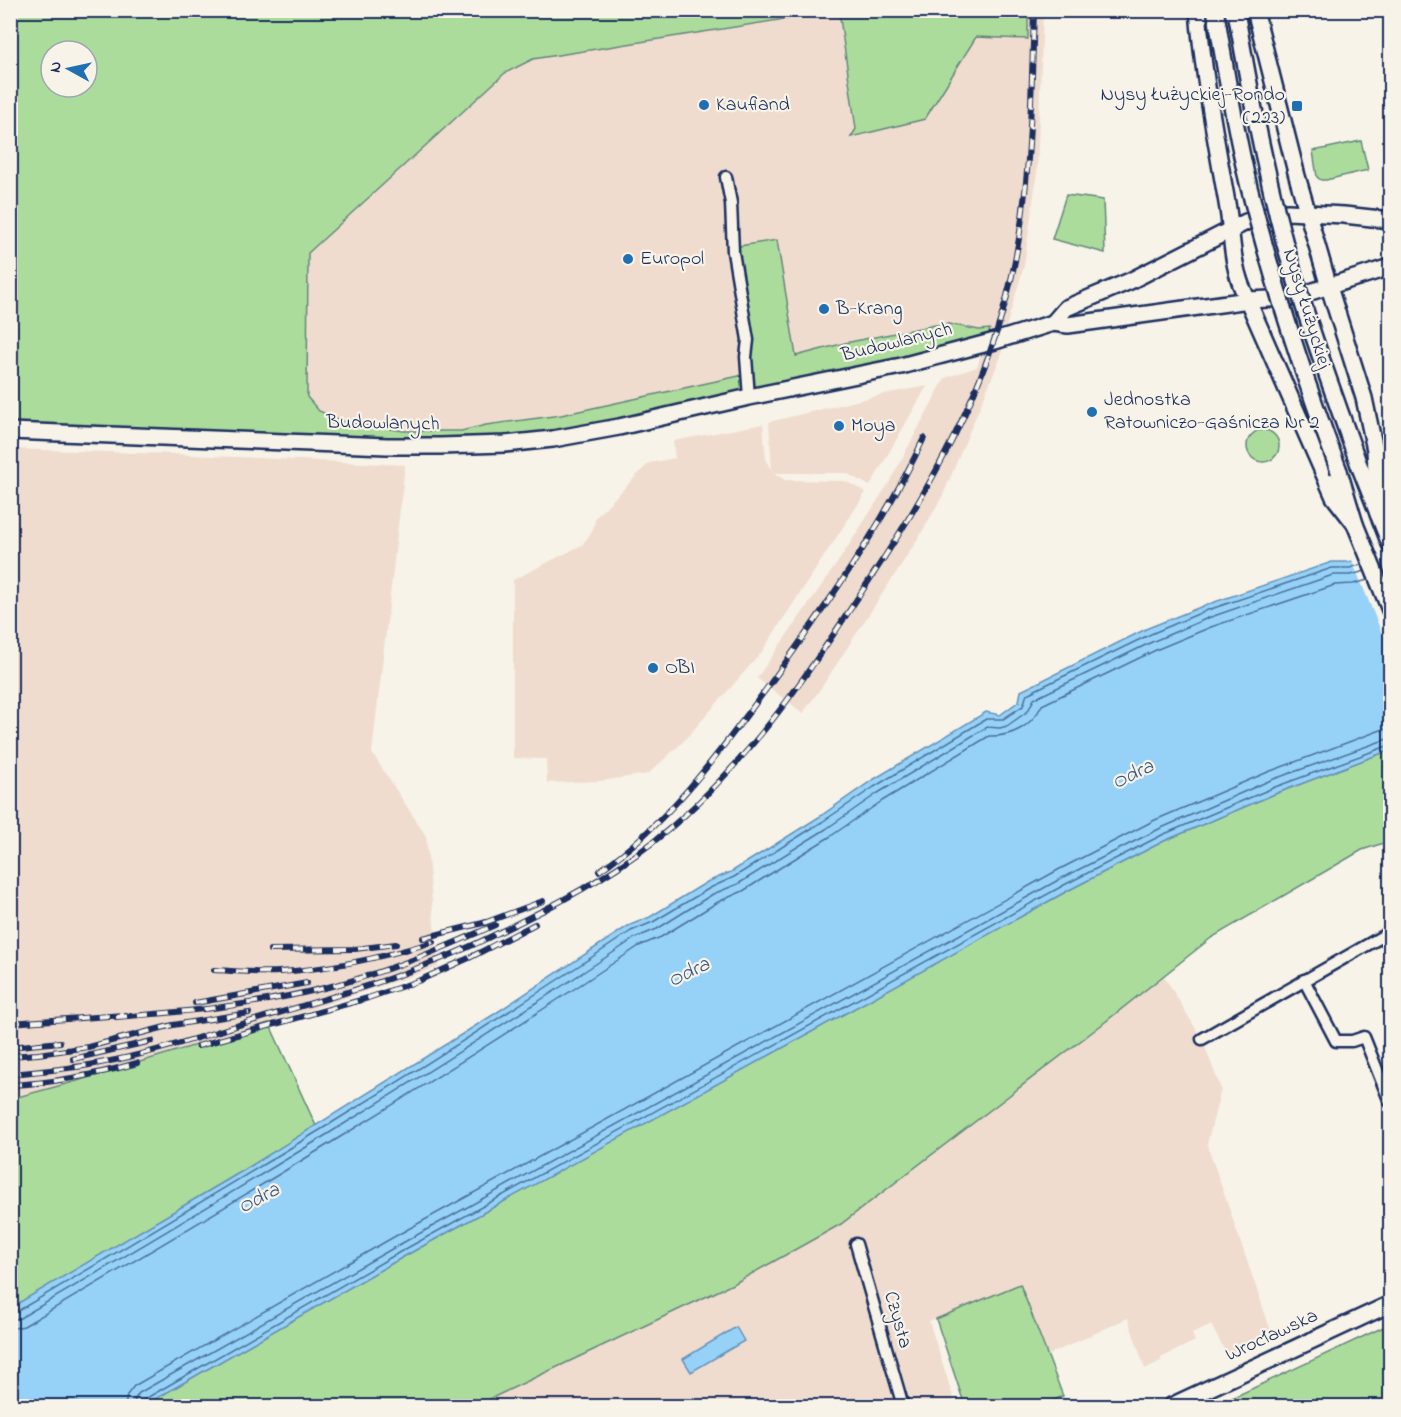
<svg xmlns="http://www.w3.org/2000/svg" width="1401" height="1417" viewBox="0 0 1401 1417" font-family="'Indie Flower',sans-serif">
<rect width="100%" height="100%" fill="#f7f3e8"/>
<filter id="ink" filterUnits="userSpaceOnUse"><feTurbulence type="fractalNoise" baseFrequency=".0167" numOctaves="2"/><feDisplacementMap in="SourceGraphic" scale="12" xChannelSelector="R" yChannelSelector="G"/><feConvolveMatrix kernelMatrix="1 2 1 2 8 2 1 2 1" color-interpolation-filters="sRGB"/></filter>
<g filter="url(#ink)">
<g fill="#efdcce">
<polygon points="839,11 856,129 852,136 925,119 976,37 1027,39 1028,11 1043,11 1037,173 1024,266 1007,324 1001,356 943,495 918,539 821,688 803,713 757,678 840,559 890,481 945,378 977,367 989,330 979,330 949,324 935,325 796,356 776,240 747,373 739,377 561,415 495,423 456,431 404,431 345,422 319,411 307,397 308,253 505,73 533,59"/>
<polygon points="927,386 870,486 846,473 774,473 785,480 845,481 866,492 761,653 683,742 648,774 600,781 547,783 546,759 513,758 513,580 582,545 592,532 596,517 649,463 675,458 673,441 763,424 766,459 772,471 769,422 889,393"/>
<polygon points="11,449 172,454 405,465 372,753 426,836 438,967 291,1016 77,1081 11,1099"/>
<polygon points="1164,976 1202,1039 1221,1089 1207,1144 1272,1334 1227,1355 1211,1325 1192,1334 1195,1341 1161,1358 1161,1361 1145,1369 1128,1318 1048,1355 1020,1284 929,1321 956,1406 475,1406 735,1283 841,1224"/>
</g>
<g fill="#acdc9c" stroke="#64867d" stroke-width="1.5" fill-rule="evenodd">
<path d="M10 11H836L533 59 505 73 308 253 307 397 319 411 345 422 404 431H461L486 425 561 415 739 376 747 373 733 247 777 240 796 356 845 343 935 325 949 324 979 330 990 329 985 343 529 442 11 431ZM51 51H87V87H51Z"/>
<polygon points="839,11 1028,11 1028,39 976,37 925,119 851,137 856,129"/>
<polygon points="1361,141 1368,170 1326,180 1321,180 1317,177 1313,151"/>
<polygon points="1066,195 1103,200 1105,253 1052,239"/>
<circle cx="1263" cy="446" r="16"/>
<polygon points="1390,750 1390,841 1362,850 1211,938 1100,1026 841,1224 735,1283 475,1406 143,1406 403,1257 1069,890 1164,841 1277,793"/>
<polygon points="269,1023 316,1126 246,1169 11,1308 10,1099 77,1081"/>
<polygon points="1020,1284 1063,1396 1040,1406 965,1406 936,1319"/>
<polygon points="1390,1324 1390,1406 1215,1406"/>
</g>
<g fill="#96d2f7" stroke="#6591ba" stroke-width="1.5">
<polygon points="1390,549 1390,750 1277,793 1164,841 1069,890 403,1257 143,1406 11,1406 10,1308 246,1169 496,1013 628,926 650,917 707,882 731,872 819,817 871,781 986,712 1000,715 1019,701 1021,691 1148,628 1203,606 1332,562 1349,562"/>
<polygon points="736,1327 744,1341 691,1372 683,1359"/>
</g>
<polygon fill="#f7f3e8" points="1381,549 1390,573 1390,653 1351,558"/>
<g fill="none" stroke-linecap="round" stroke-linejoin="round">
<g stroke="#4c709b" stroke-width="1.5">
<path d="M10 1313 16 1312C224 1189 431 1066 631 931L653 922 710 888 734 877 822 822 874 787 986 719H1003L1023 706 1027 694 1151 634 1205 611 1332 568H1350L1362 564"/>
<path d="M10 1320 20 1318C228 1196 434 1072 635 938L657 929 713 894 738 884 826 829 878 793 987 727 1000 728 1007 726 1028 711 1034 699 1154 641 1208 618 1333 575H1351L1365 571"/>
<path d="M10 1329 24 1326C232 1204 439 1080 639 946L661 937 718 902 743 891 831 836 882 801 989 736C1012 737 1032 726 1042 705L1158 649 1211 627 1335 585 1353 584 1368 580"/>
<polyline points="125,1406 127,1395 134,1386 392,1238 1058,870 1155,820 1268,772 1381,730 1390,729"/>
<polyline points="134,1406 135,1399 139,1393 397,1246 1062,878 1159,829 1271,780 1390,738"/>
<polyline points="141,1406 145,1399 400,1252 1066,884 1162,835 1275,787 1390,745"/>
</g>
<defs>
<g id="street">
<polyline points="726,177 731,203 733,252 748,340 746,357 749,397"/>
<polyline points="1304,980 1336,1041 1352,1041 1364,1037 1390,1102"/>
<polyline points="1202,1039 1390,932"/>
<polyline points="856,1244 903,1406"/>
</g>
<g id="secondary">
<path d="M1198 10C1203 75 1216 140 1227 203 1232 231 1231 258 1241 285L1334 497 1355 524"/>
<polyline points="1215,10 1218,25"/>
<polyline points="1255,10 1297,176 1329,287 1364,398 1375,450 1378,514"/>
<polyline points="1053,323 1066,308 1130,281 1246,222 1268,215 1288,212 1344,215 1390,220"/>
<polyline points="10,431 387,446 440,446 505,444 553,439 619,427 749,397 901,366 995,341 1053,323 1068,325 1249,300 1291,298 1390,267"/>
<polyline points="1359,465 1390,544"/>
<polyline points="1339,471 1355,524 1390,610"/>
<polyline points="1171,1406 1390,1304"/>
</g>
</defs>
<use href="#street" stroke="#1b2f5e" stroke-width="15"/>
<use href="#secondary" stroke="#1b2f5e" stroke-width="20"/>
<use href="#street" stroke="#f7f3e8" stroke-width="10"/>
<use href="#secondary" stroke="#f7f3e8" stroke-width="15"/>
<defs>
<g id="rail">
<path d="M599 871C668 824 718 754 767 688 825 608 882 527 924 438"/>
<polyline points="484,923 543,901"/>
<polyline points="423,938 487,922"/>
<polyline points="270,950 355,949 396,944"/>
<path d="M214 970C236 971 258 973 279 972 331 969 384 957 433 942"/>
<polyline points="195,1003 307,983"/>
<path d="M116 1017C187 1012 258 1005 328 987 385 973 441 949 495 925"/>
<polyline points="10,1023 124,1015"/>
<polyline points="198,1046 368,998 418,981 469,958 535,924"/>
<polyline points="10,1047 60,1042"/>
<polyline points="10,1056 38,1054 88,1047 173,1025 249,1013"/>
<polyline points="73,1059 152,1041"/>
<path d="M10 1074C41 1071 71 1069 100 1063 162 1052 222 1029 282 1012 335 996 388 981 438 960 474 946 508 928 542 911 594 884 642 855 685 815 762 745 816 662 872 576 933 484 986 389 1011 280 1031 192 1031 101 1034 10"/>
<path d="M10 1085C54 1083 95 1075 137 1063"/>
</g>
</defs>
<use href="#rail" stroke="#1b2f5e" stroke-width="6"/>
<use href="#rail" stroke="#f7f3e8" stroke-width="4" stroke-dasharray="11" stroke-linecap="butt"/>
<defs>
<g id="secondary-bridge">
<path d="M1237 17C1250 93 1265 170 1285 244 1306 319 1333 392 1359 465"/>
<path d="M1218 25C1227 80 1236 134 1249 187 1273 284 1304 378 1339 471"/>
</g>
</defs>
<use href="#secondary-bridge" stroke="#1b2f5e" stroke-width="20" stroke-linecap="butt"/>
<use href="#secondary-bridge" stroke="#f7f3e8" stroke-width="15"/>
</g>
</g>
<g fill="#1f6fb2" stroke="#f7f3e8" stroke-width="2">
<circle cx="704" cy="105" r="6"/>
<rect x="1291" y="100" width="12" height="12" rx="3"/>
<circle cx="628" cy="259" r="6"/>
<circle cx="824" cy="309" r="6"/>
<circle cx="1092" cy="412" r="6"/>
<circle cx="839" cy="426" r="6"/>
<circle cx="653" cy="668" r="6"/>
</g>
<g text-anchor="middle" dominant-baseline="central" stroke-width="4.5" stroke-linejoin="round" paint-order="stroke">
<g font-size="20" fill="#1b2f5e" stroke="#f7f3e8" text-anchor="start">
<text x="1285" y="95" text-anchor="end">Nysy Łużyckiej-Rondo<tspan x="1285" dy="23">(223)</tspan></text>
<text x="716" y="105">Kaufland</text>
<text x="640" y="259">Europol</text>
<text x="836" y="309">B-Krang</text>
<text x="1104" y="400">Jednostka<tspan x="1104" dy="23">Ratowniczo-Gaśnicza Nr 2</tspan></text>
<text x="851" y="426">Moya</text>
<text x="665" y="668">OBI</text>
</g>
<g font-size="20" fill="#1b2f5e" stroke="#f7f3e8">
<text transform="translate(1306 309) rotate(73)">Nysy Łużyckiej</text>
<text transform="translate(897 343) rotate(-14)">Budowlanych</text>
<text transform="translate(383 424) rotate(1)">Budowlanych</text>
<text transform="translate(897 1320) rotate(74)">Czysta</text>
<text transform="translate(1272 1336) rotate(-25)">Wrocławska</text>
</g>
<g font-size="21" font-style="italic" fill="#3a5884" stroke="#f7f3e8">
<text transform="translate(1133 775) rotate(-26)">Odra</text>
<text transform="translate(689 973) rotate(-26)">Odra</text>
<text transform="translate(259 1199) rotate(-28)">Odra</text>
</g>
</g>
<rect width="1401" height="1417" fill="none" stroke="#f7f3e8" stroke-width="36"/>
<rect x="18" y="18" width="1365" height="1381" fill="none" stroke="#1b2f5e" stroke-width="2" filter="url(#ink)"/>
<g transform="translate(69 69) rotate(278)"><circle r="28" fill="#f7f3e8" stroke="#9fa5b1" stroke-width="1.5"/>
<path d="M0-4.5L10 22L0 15L-10 22Z" fill="#1f6fb2"/>
<text y="-9" font-size="16" font-weight="bold" text-anchor="middle" fill="#1b2f5e">N</text>
</g>
</svg>
